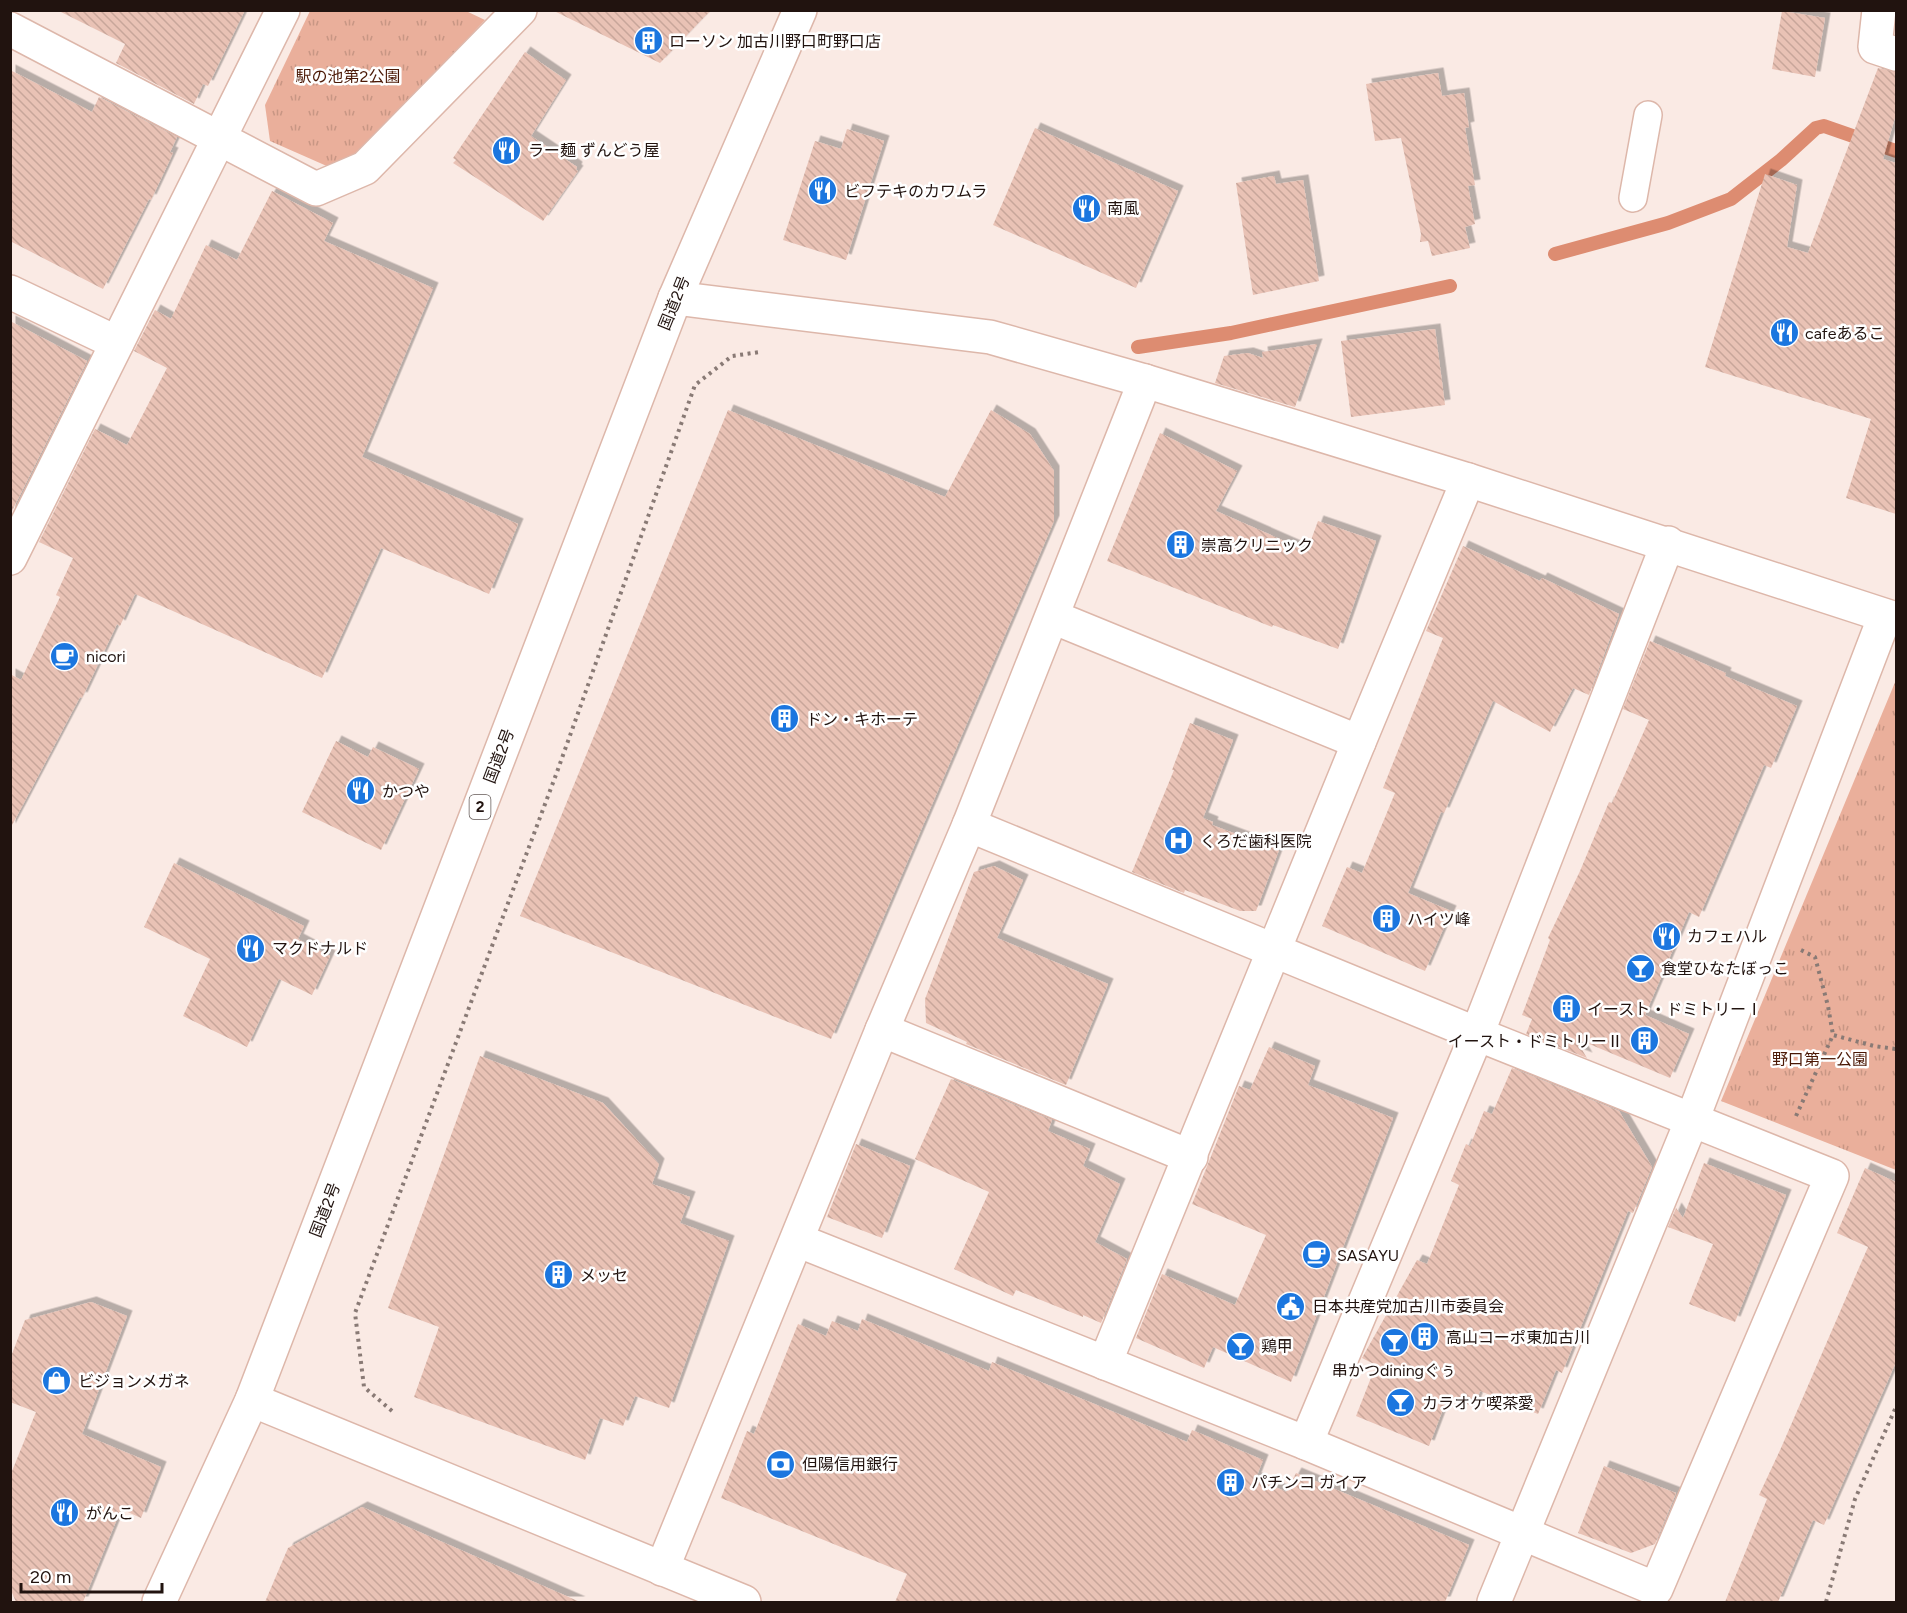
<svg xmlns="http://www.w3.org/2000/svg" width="1907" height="1613" viewBox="0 0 1907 1613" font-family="Figtree,'Noto Sans JP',sans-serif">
<defs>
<pattern id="park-tufts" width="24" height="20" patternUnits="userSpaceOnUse" patternTransform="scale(1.5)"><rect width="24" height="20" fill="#eaaf9b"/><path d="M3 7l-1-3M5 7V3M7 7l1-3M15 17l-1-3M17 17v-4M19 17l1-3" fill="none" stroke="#c89684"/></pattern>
<pattern id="building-back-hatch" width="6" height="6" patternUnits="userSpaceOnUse" patternTransform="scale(1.5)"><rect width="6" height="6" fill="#e9c2b5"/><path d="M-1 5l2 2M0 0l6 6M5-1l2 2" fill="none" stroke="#c8a69a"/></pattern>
<filter id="shadow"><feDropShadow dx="5.5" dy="-5.5" stdDeviation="0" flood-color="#0004"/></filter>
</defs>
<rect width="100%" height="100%" fill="#faeae4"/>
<g fill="url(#park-tufts)">
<polygon points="310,11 466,11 485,20 354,159 329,167 270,141 265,105"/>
<polygon points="1896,680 1896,1170 1721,1101"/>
</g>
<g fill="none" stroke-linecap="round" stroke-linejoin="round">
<g stroke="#dd8c71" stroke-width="14">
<polyline points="1555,254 1668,223 1731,199 1781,160 1816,128 1824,126 1896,151"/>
<polyline points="1138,347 1231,333 1450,286"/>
</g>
</g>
<g fill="url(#building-back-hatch)" filter="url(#shadow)">
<polygon points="57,10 245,10 208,86 203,84 194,104 116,63 125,44"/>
<polygon points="552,10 711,10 660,63"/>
<polygon points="1782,11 1825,18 1815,77 1772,69"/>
<polygon points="525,52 566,80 531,136 577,167 576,170 578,171 543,221 453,163 456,160 453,158"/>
<polygon points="1878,68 1896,72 1896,114 1883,159 1896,163 1896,514 1846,498 1871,419 1705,367 1765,174 1797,185 1787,247 1808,253"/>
<polygon points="10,70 92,112 99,97 177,137 170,152 173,153 151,200 149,199 103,289 10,241"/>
<polygon points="1438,73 1442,96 1464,93 1469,127 1465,128 1475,185 1468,186 1475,224 1465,227 1470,248 1432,256 1428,241 1420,242 1421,234 1401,138 1375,141 1366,84"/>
<polygon points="1035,128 1178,191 1136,288 993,225"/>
<polygon points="847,129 884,141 846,260 783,240 815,141 841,149"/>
<polygon points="1274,176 1276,184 1303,180 1319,281 1253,295 1236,183"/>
<polygon points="272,191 333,223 324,241 433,288 362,457 518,524 489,594 381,548 322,678 135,594 120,626 117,624 82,698 80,697 10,829 10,674 21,680 60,597 56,595 73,558 39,542 95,429 127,445 167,368 134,351 155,310 171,319 206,245 237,260"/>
<polygon points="10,321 87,361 10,515"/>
<polygon points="1435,329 1445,405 1351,417 1341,341"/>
<polygon points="1317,344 1295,407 1215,383 1224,356 1248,353 1263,358 1262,352"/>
<polygon points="728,410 945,497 991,410 1030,434 1054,471 1054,521 831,1039 520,916"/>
<polygon points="1160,433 1237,471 1216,511 1307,551 1318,521 1376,541 1338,649 1273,625 1272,627 1107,561"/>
<polygon points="1463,546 1540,581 1542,578 1619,614 1589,695 1573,688 1550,732 1493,701 1444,813 1441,812 1408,893 1451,911 1425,971 1322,926 1347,867 1362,873 1395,793 1383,788 1443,638 1426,631"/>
<polygon points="1650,641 1726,673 1725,676 1797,706 1771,768 1764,765 1699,917 1689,912 1645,1015 1689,1034 1670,1078 1575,1038 1587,1058 1526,1034 1532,1019 1522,1015 1550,940 1548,938 1580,871 1609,802 1612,803 1649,720 1623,709"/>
<polygon points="1190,723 1233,740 1203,818 1213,822 1212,825 1279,850 1256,911 1240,911 1185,890 1184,893 1132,872 1174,770 1172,770"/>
<polygon points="336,741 368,757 373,747 419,769 381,850 302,812"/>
<polygon points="174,863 304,926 298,939 330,956 312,995 279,979 247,1047 183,1016 210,959 144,927"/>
<polygon points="994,866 1023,880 997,938 1108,984 1066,1085 966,1044 967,1042 926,1023 925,999 974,872"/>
<polygon points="1269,1047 1315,1066 1308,1085 1393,1118 1291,1382 1213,1347 1204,1368 1136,1338 1162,1274 1235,1305 1266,1235 1192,1204 1239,1086 1250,1090"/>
<polygon points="480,1056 603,1103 659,1164 652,1184 690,1197 680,1223 729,1241 669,1408 635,1396 623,1426 600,1418 585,1460 414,1397 439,1327 388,1308"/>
<polygon points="1512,1068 1619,1111 1652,1167 1633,1213 1628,1211 1562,1373 1556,1370 1538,1414 1480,1391 1474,1407 1448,1396 1429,1446 1356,1416 1376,1365 1362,1358 1417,1260 1427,1264 1459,1185 1451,1181 1466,1144 1470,1146 1484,1111 1492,1114"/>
<polygon points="951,1079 1052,1120 1048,1131 1090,1149 1083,1166 1120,1184 1095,1242 1127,1259 1101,1323 1083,1315 1083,1317 1016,1290 1013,1296 954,1269 989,1192 915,1159"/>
<polygon points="856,1144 910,1166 882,1238 827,1217"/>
<polygon points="1704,1163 1786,1195 1735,1322 1689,1304 1713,1244 1668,1227 1676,1208 1683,1218"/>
<polygon points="1865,1168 1896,1182 1896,1362 1824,1525 1813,1520 1778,1602 1725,1602 1767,1499 1759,1495 1781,1448 1868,1247 1837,1233"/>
<polygon points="91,1302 127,1316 82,1434 161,1467 141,1518 121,1509 83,1602 16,1602 10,1588 10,1476 36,1412 10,1402 10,1359 25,1320"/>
<polygon points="862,1319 989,1371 992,1362 1187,1442 1192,1430 1263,1460 1256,1478 1286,1492 1296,1473 1469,1545 1445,1602 895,1602 907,1574 721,1498 747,1431 754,1434 798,1324 826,1336 832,1321 858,1331"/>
<polygon points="1604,1466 1676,1493 1655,1544 1631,1553 1578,1533"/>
<polygon points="362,1507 580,1602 265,1602 288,1548"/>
</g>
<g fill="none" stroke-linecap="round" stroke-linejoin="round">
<defs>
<polyline id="lane" points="1633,198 1648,115"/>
<g id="street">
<polyline points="1879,10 1875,47 1896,54"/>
<polyline points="10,29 316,189 365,168 520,10"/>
<polyline points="10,292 117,343"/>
<polyline points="675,298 990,337 1145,381 1468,480 1896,619"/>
<polyline points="10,558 283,10"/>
<polyline points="1053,617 1359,742"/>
<polyline points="882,1030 1191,1157"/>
<polyline points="797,1240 1306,1443 1656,1589 1832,1176 1477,1034 969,825"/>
<polyline points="1105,1363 1359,742 1468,480"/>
<polyline points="1306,1443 1477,1034 1668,543"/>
<polyline points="662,1569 882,1030 969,825 1145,381"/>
<polyline points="1494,1602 1692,1120 1885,616"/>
</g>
<polyline id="secondary" points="252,1400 744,1602"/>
<polyline id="highway" points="159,1602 252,1400 675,298 800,10"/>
</defs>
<use href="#lane" stroke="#ddb7aa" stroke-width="30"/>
<use href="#street" stroke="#ddb7aa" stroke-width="36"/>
<use href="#secondary" stroke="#ddb7aa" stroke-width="36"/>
<use href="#highway" stroke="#ddb7aa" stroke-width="36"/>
<g stroke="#897a75" stroke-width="4" stroke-dasharray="3 4.5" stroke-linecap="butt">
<polyline points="1801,950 1815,957 1828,1006 1833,1035"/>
<polyline points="1796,1116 1833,1035 1874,1046 1896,1049"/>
<polyline points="392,1411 364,1387 355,1313 557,772 695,385 732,356 760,352"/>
<polyline points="1826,1602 1855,1499 1896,1407"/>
</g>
<use href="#lane" stroke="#fff" stroke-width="27"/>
<use href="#street" stroke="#fff" stroke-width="33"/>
<use href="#secondary" stroke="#fff" stroke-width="33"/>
<use href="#highway" stroke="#fff" stroke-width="33"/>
</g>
<defs>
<symbol id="building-disc" viewBox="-11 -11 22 22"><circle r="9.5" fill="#1b76df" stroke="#fff"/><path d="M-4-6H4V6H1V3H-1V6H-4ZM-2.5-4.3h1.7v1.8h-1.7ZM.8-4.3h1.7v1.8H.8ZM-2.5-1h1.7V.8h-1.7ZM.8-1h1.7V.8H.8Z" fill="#fff"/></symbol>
<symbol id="restaurant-disc" viewBox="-11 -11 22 22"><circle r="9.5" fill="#1b76df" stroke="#fff"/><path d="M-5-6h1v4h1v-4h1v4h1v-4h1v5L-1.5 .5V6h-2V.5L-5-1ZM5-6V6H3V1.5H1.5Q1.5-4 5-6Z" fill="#fff"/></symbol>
<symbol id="cafe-disc" viewBox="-11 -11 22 22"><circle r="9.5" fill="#1b76df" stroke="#fff"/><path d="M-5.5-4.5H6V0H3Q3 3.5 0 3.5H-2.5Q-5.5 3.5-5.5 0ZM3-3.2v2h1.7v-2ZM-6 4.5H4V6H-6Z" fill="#fff"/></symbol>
<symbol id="hospital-disc" viewBox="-11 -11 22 22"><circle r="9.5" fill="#1b76df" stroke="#fff"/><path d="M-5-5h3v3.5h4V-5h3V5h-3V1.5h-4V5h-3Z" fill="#fff"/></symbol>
<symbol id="bar-disc" viewBox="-11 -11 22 22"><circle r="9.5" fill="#1b76df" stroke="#fff"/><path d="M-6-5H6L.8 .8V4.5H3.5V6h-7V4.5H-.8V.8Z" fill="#fff"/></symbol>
<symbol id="civic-disc" viewBox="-11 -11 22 22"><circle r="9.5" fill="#1b76df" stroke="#fff"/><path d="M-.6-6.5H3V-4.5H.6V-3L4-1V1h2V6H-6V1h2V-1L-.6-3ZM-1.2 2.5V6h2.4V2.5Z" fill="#fff"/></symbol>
<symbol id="shop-disc" viewBox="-11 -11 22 22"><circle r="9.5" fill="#1b76df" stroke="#fff"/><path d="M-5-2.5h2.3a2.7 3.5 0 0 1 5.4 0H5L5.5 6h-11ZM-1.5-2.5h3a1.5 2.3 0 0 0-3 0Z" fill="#fff"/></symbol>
<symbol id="bank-disc" viewBox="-11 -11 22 22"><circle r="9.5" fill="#1b76df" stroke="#fff"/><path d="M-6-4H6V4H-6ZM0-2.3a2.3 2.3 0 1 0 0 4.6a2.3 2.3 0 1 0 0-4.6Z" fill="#fff"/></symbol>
</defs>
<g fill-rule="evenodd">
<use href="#building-disc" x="632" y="24" width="33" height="33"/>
<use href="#restaurant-disc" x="490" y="134" width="33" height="33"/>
<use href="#restaurant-disc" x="806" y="174" width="33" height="33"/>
<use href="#restaurant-disc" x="1070" y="192" width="33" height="33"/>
<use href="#restaurant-disc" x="1768" y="316" width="33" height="33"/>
<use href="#building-disc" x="1164" y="528" width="33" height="33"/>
<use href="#cafe-disc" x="48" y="640" width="33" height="33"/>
<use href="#building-disc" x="768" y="702" width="33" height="33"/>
<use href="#restaurant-disc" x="344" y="774" width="33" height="33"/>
<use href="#hospital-disc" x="1162" y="824" width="33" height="33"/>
<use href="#building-disc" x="1370" y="902" width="33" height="33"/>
<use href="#restaurant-disc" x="1650" y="920" width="33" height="33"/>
<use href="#restaurant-disc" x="234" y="932" width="33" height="33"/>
<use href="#bar-disc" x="1624" y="952" width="33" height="33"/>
<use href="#building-disc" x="1550" y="992" width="33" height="33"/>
<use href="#building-disc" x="1628" y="1024" width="33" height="33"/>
<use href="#cafe-disc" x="1300" y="1238" width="33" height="33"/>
<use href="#building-disc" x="542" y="1258" width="33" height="33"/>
<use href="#civic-disc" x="1274" y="1290" width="33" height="33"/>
<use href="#building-disc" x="1408" y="1320" width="33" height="33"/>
<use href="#bar-disc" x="1378" y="1326" width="33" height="33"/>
<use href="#bar-disc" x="1224" y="1330" width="33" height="33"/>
<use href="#shop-disc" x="40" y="1364" width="33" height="33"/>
<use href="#bar-disc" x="1384" y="1386" width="33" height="33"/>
<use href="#bank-disc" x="764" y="1448" width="33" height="33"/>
<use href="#building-disc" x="1214" y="1466" width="33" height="33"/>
<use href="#restaurant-disc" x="48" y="1496" width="33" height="33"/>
</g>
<g text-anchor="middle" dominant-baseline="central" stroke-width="5" stroke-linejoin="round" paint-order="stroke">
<rect fill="#fff" stroke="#645a57" stroke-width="1.5" x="469.5" y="795" width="21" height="24" rx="4.5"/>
<g font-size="15" font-weight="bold" fill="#21130f">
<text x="480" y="807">2</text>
</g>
<g font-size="16" fill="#21130f" stroke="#fff" text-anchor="start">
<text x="669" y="41">ローソン 加古川野口町野口店</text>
<text x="528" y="150">ラー麺 ずんどう屋</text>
<text x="844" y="191">ビフテキのカワムラ</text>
<text x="1107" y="208">南風</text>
<text x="1805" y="333">cafeあるこ</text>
<text x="1201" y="545">崇高クリニック</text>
<text x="86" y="656">nicori</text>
<text x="806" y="719">ドン・キホーテ</text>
<text x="382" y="791">かつや</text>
<text x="1200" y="841">くろだ歯科医院</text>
<text x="1407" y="919">ハイツ峰</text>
<text x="1687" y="936">カフェハル</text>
<text x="272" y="948">マクドナルド</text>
<text x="1661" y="968">食堂ひなたぼっこ</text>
<text x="1587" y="1009">イースト・ドミトリーⅠ</text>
<text x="1623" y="1041" text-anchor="end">イースト・ドミトリーⅡ</text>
<text x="1337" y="1255">SASAYU</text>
<text x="580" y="1275">メッセ</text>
<text x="1312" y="1306">日本共産党加古川市委員会</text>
<text x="1446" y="1337">高山コーポ東加古川</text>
<text x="1261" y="1346">鶏甲</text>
<text x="1394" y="1370" text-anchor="middle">串かつdiningぐぅ</text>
<text x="78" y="1381">ビジョンメガネ</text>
<text x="1422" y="1403">カラオケ喫茶愛</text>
<text x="802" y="1464">但陽信用銀行</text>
<text x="1251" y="1482">パチンコ ガイア</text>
<text x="86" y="1513">がんこ</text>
</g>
<g font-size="16" fill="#4b1906" stroke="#fff">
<text x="348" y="76">駅の池第2公園</text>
<text x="1820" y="1059">野口第一公園</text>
</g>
<g font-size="16" fill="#21130f" stroke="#fff">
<text transform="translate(674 303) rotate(-68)">国道2号</text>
<text transform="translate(499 756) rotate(-69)">国道2号</text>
<text transform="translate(325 1210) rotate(-69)">国道2号</text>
</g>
</g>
<rect width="1907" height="1613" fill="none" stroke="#21130f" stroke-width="24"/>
<path d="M21 1583v9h141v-9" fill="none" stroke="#21130f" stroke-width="3"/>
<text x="30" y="1583" font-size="18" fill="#21130f" stroke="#ffffff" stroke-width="4.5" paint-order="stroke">20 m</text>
</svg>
